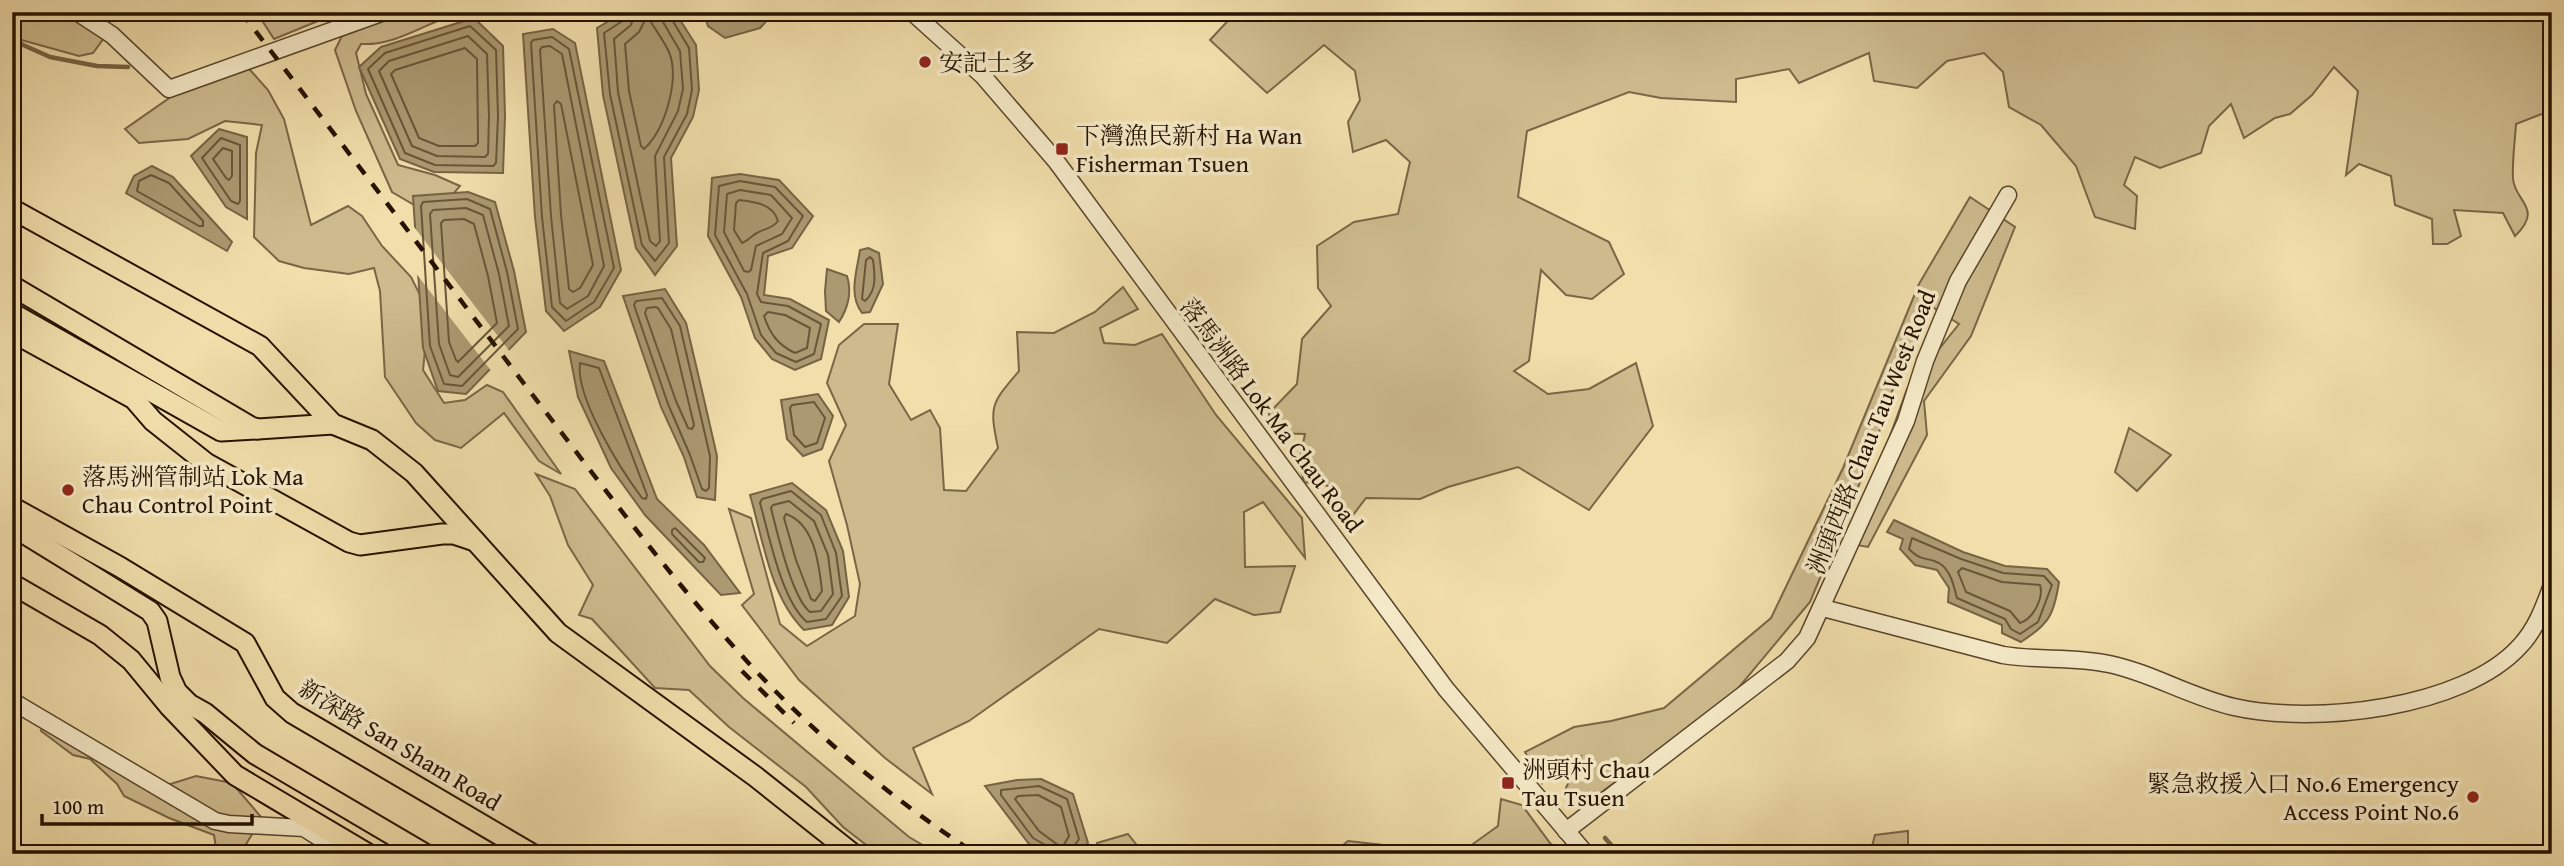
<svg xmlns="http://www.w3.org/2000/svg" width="2564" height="866" viewBox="0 0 2564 866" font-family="'Gentium Book Plus','Noto Serif SC',serif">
<rect width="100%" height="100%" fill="#f0deab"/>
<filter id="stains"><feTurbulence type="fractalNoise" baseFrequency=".00286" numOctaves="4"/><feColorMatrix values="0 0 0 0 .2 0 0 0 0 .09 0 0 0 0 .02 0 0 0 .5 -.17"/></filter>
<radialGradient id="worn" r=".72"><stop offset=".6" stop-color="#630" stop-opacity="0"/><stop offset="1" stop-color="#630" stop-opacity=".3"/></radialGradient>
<g fill="#cdbb8e" stroke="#796647" stroke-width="2">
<polygon points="12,12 58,12 75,16 104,38 93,53 79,56 18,39 12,36"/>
<polygon points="278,12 340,12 274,39 263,22"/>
<path d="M404 12H462C428 21 398 46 361 44L356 53 366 94 398 165 435 175 460 186 444 205 421 209 392 192 356 111 335 50 342 36Z"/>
<path d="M1236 12H2552V157L2547 112 2516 124C2515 141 2512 161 2513 179 2515 202 2544 208 2515 236L2503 213 2454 210 2461 236 2447 244H2433L2432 219 2395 205 2391 176 2359 164 2346 175 2358 91 2334 67 2312 95 2290 114 2275 118 2244 138 2231 104 2209 126 2201 153 2160 168 2135 157 2124 185 2137 196 2135 229 2095 217 2076 166 2041 125 2009 107 2003 72 1984 53 1947 61 1917 88 1874 81 1869 53 1799 83 1789 69 1736 79V102L1661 98 1629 92 1527 131 1518 197 1609 242 1624 274 1592 299 1566 295 1541 270 1529 361 1514 371 1548 394 1589 389 1636 363 1653 426 1589 510 1518 467 1448 487 1420 499 1366 498 1350 519 1334 514 1329 486 1304 482 1299 462 1305 434 1272 433 1269 413 1297 384 1302 339 1331 306 1318 288 1317 246 1354 222 1398 214 1410 162 1386 140 1353 152 1348 122 1360 100 1355 71 1324 45 1267 93 1210 40Z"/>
<polygon points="243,62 268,90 284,119 311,225 348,206 362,216 382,246 411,277 429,313 423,370 444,403 465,400 487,385 503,392 561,474 539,461 504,413 461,448 435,440 416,423 385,377 380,291 374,268 349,274 304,268 279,261 254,237 256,153 262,125 225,121 188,139 139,143 125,129 208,71"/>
<polygon points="1970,197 2015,227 1971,336 1924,401 1927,435 1868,547 1851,544 1907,389 1959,324 1932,307 1885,406 1877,442 1810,602 1715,716 1633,769 1595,797 1564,792 1581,756 1552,760 1542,783 1525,752 1574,727 1611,721 1664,708 1771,618 1843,468 1919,284"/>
<path d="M1123 287 1138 309 1100 328 1104 343 1135 345 1162 334 1216 415 1302 518 1305 558 1263 502 1244 512 1245 567 1295 566 1280 612 1254 615 1215 599 1167 643 1099 629 969 721 913 748 932 794 885 758 799 680 742 605 754 594 729 509 751 518 780 624 807 646 855 616 860 584 847 525 829 461 846 425 827 383 839 345 864 324H898L889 384 911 420 930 410 940 428 944 490 966 491 998 448C989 405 991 404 1019 371L1017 332 1054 333 1095 312Z"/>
<polygon points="2129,428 2171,455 2137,491 2115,472"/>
<polygon points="536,474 575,489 710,666 743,698 909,837 938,854 878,854 843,827 806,787 729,727 689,690 655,688 592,619 579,615 593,585 568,545 550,496"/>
<polygon points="46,716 164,786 196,776 232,783 262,818 240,854 217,854 214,835 169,818 124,796 117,784 90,759 73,755 41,731"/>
<polygon points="1501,799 1522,805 1550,843 1562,854 1459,854 1498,826"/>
<polygon points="1908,831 1908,854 1870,854 1875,835"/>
<polygon points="1128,834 1144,854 1099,854 1097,843"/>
<polygon points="1348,841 1401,847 1406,854 1332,854"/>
<polygon points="1213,848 1265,854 1196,854"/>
</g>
<g fill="#ab9971" stroke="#756344" stroke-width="2">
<polygon points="624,12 675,12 696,45 699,90 693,117 671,158 677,246 655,275 636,248 603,95 597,28"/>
<polygon points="703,12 775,12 760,28 725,38 708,26"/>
<polygon points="474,18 503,46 505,116 503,173 434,172 400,159 359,67 381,47"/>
<polygon points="553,29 575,43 621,270 600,307 564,331 546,311 535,217 523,34"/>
<polygon points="219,129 247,137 247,219 226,207 191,156"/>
<polygon points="152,166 173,177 232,242 227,251 126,193 134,176"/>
<polygon points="740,174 779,180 813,216 792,248 768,256 764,295 790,299 829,320 821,359 795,370 772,359 755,338 741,297 708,236 712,178"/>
<polygon points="468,192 495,202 514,271 526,332 466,394 438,391 423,348 413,196"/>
<path d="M868 248 879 253 883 284 870 312 862 313C848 295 857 271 860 250Z"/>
<path d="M827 269 847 276C852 292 848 308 839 322L826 311 825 291Z"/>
<polygon points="665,289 686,323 703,395 717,456 715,500 697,497 684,457 661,407 623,296"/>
<polygon points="569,351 604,361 657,499 704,545 740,593 721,595 645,515 611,468 578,397"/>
<polygon points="818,394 833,416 822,449 803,456 787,439 781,400"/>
<path d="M792 483 826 510 843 551 849 597 832 625 804 630C770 597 763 539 750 495Z"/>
<path d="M1894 520 1963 552 2005 566 2047 569 2059 582C2054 615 2049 624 2021 642L2002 633V625L1948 602 1949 588 1937 570 1915 565 1900 549 1903 539 1887 532Z"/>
<polygon points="1041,779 1073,794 1088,843 1076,854 1048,854 1029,844 985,786 1017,780"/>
</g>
<polygon fill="#f0deab" points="411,223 511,353 492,372 415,272"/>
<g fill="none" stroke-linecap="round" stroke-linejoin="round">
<g stroke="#685638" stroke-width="2">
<polyline points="626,12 624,20 604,33 610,94 642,245 655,261 669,243 664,157 687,114 692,90 689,48 671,18 670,12"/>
<polyline points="635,12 631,25 614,39 618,92 650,241 656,246 660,241 655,156 678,111 683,89 680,51 663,22 661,12"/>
<path d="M649 19C655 29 664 41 669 52 680 79 665 130 644 149L641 146 629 91 625 44 639 32 645 20Z"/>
<polygon points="470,26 496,50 498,116 496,163 493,166 435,165 405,153 368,69 385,53"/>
<polygon points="468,36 487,54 489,116 488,154 485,157 437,156 412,146 379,71 389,61"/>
<polygon points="552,37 569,49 614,268 594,302 566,321 552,307 542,217 531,43 533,40"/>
<polygon points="550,46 562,54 604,266 588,296 567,309 560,303 551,216 540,50 542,47"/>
<polygon points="465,48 477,59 478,143 475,146 439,146 419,138 391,74 395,70"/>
<polygon points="557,101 561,104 593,265 580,288 573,292 569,289 561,215 554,105"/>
<polygon points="221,138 240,145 240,201 238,204 231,201 202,158"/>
<polygon points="223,148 232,151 232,176 229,180 226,178 213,159"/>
<polygon points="151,175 169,183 203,221 203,226 199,226 137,191 139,181"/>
<polygon points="740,181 775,187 803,216 788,241 763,253 757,294 761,302 788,306 821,324 814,354 796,362 776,353 761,335 747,294 715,235 719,186"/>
<polygon points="740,190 771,195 792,218 782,234 756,246 751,270 748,272 744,271 724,232 727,194"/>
<polygon points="467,199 490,209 507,272 518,329 462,386 444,384 430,346 421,206 423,202"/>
<path d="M739 200C756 202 773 204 778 221 772 229 765 228 757 233 751 236 748 241 742 243L734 230 736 203Z"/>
<polygon points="466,208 483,215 499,274 509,326 458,377 450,375 439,344 430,214 433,210"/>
<polygon points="464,219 474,224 488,276 497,323 458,362 456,360 449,342 441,223 444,220"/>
<path d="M870 257 873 260C875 276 877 290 865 301L862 299 866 260Z"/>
<polygon points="662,298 680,326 710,456 709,488 706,491 702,489 690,455 668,404 634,305 636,301"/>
<polygon points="655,307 658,308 671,329 694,425 692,429 688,428 676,401 645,313 647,308"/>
<path d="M768 312 785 315 810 328 807 348 795 353C778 345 770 334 764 316Z"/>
<path d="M580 363 599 368 647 495 646 499 642 498C621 470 575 397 580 363Z"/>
<polygon points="814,402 825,418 817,443 805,447 794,435 790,408 792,405"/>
<path d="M791 491 821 515 836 553 842 596 826 619 807 622C782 602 769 535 760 503L762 499Z"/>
<path d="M789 501 814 521 828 555 833 594 821 611 810 612C792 598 777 532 771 508L773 505Z"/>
<path d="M786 514C815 524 819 565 822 591L815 601 811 599 796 560 784 518Z"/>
<polygon points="675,528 705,558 703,562 699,562 672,534 672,530"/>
<path d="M1912 538 1961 559 2003 573 2044 576 2052 585 2038 622 2020 634 2011 629 2005 619 1957 598C1954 587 1951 570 1939 563 1926 556 1923 563 1909 549Z"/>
<path d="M1962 568 2002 582 2040 585C2044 598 2033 619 2020 623L2010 611 1966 592 1958 572Z"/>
<polygon points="1038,795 1061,807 1069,836 1062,848 1039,831 1015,799 1018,796"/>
<polyline points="1049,854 1047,846 1033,838 1001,795 1001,790 1039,786 1067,799 1079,839 1073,848 1072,854"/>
</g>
<g stroke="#756344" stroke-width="4.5">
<polyline points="12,40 50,57 97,66 128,67"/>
<polyline points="1605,838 1619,854"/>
</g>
<defs>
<g id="minor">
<polyline points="77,12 112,35 169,89 384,12"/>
<polyline points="912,12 983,76 1056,161 1446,689 1586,854"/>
<path d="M1823 608 2003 655C2038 661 2074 656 2109 664 2152 673 2190 697 2234 707 2313 725 2463 709 2520 646 2536 629 2544 607 2552 585"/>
<polyline points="12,701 215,821 229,824 304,828 345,854"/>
<polyline points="1566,831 1787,661 1807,638 1906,421 1925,361 1958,281 2008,195"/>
</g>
<g id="major">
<polyline points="12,209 260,346 333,424 372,440 414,473 558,633 756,777 853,854"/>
<polyline points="12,286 251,427 258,429 333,424"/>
<polyline points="12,313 221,431 257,429"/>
<polyline points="12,332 134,399 153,421 206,463 349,542 360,545 442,534 454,534 475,541"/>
<polyline points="12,507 120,567 245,643 275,698 292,713 532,854"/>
<polyline points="12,526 150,611 157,621 170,677 177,692 189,704 205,713 255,754 425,854"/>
<polyline points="12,584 100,635 131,660 169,706 235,775 368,854"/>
</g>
</defs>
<use href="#minor" stroke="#58452b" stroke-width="19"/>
<use href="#major" stroke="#251200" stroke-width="23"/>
<use href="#minor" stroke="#f5eac8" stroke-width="16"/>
<use href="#major" stroke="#f0deab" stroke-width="19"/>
<g stroke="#251200" stroke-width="4.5" stroke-dasharray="12 12" stroke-linecap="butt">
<path d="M241 12C336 136 431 261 525 385 596 477 665 572 744 658 812 733 891 798 976 854"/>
<polyline points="742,671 794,723"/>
</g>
</g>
<g fill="#8f2418" stroke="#f5eac8" stroke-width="2.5">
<circle cx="925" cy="62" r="7"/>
<rect x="1055" y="142" width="14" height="14" rx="3.5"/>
<circle cx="68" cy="490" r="7"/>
<rect x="1501" y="776" width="14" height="14" rx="3.5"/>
<circle cx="2473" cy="797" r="7"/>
</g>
<g text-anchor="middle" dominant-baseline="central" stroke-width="7" stroke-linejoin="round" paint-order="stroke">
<g font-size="24" fill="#251200" stroke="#f5eac8" text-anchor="start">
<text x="939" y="62">安記士多</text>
<text x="1076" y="135">下灣漁民新村 Ha Wan<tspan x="1076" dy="28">Fisherman Tsuen</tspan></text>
<text x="82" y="476">落馬洲管制站 Lok Ma<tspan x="82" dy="28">Chau Control Point</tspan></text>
<text x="1522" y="769">洲頭村 Chau<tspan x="1522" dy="28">Tau Tsuen</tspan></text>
<text x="2459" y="783" text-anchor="end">緊急救援入口 No.6 Emergency<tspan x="2459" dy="28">Access Point No.6</tspan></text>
</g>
<g font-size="24" fill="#251200" stroke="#f5eac8">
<text transform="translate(1272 415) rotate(53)">落馬洲路 Lok Ma Chau Road</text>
<text transform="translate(1871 432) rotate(-68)">洲頭西路 Chau Tau West Road</text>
<text transform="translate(400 745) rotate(31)">新深路 San Sham Road</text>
</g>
</g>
<rect width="2564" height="866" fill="none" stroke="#f0deab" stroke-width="42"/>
<rect x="14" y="14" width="2536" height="838" fill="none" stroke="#251200" stroke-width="3.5"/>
<rect x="21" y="21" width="2522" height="824" fill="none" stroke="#251200" stroke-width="2"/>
<path d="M42 814v10h210v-10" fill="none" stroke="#251200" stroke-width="3.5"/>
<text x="52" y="814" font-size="21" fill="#251200" stroke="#f5eac8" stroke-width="5" paint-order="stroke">100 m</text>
<rect width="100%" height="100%" filter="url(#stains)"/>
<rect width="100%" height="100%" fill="url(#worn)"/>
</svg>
